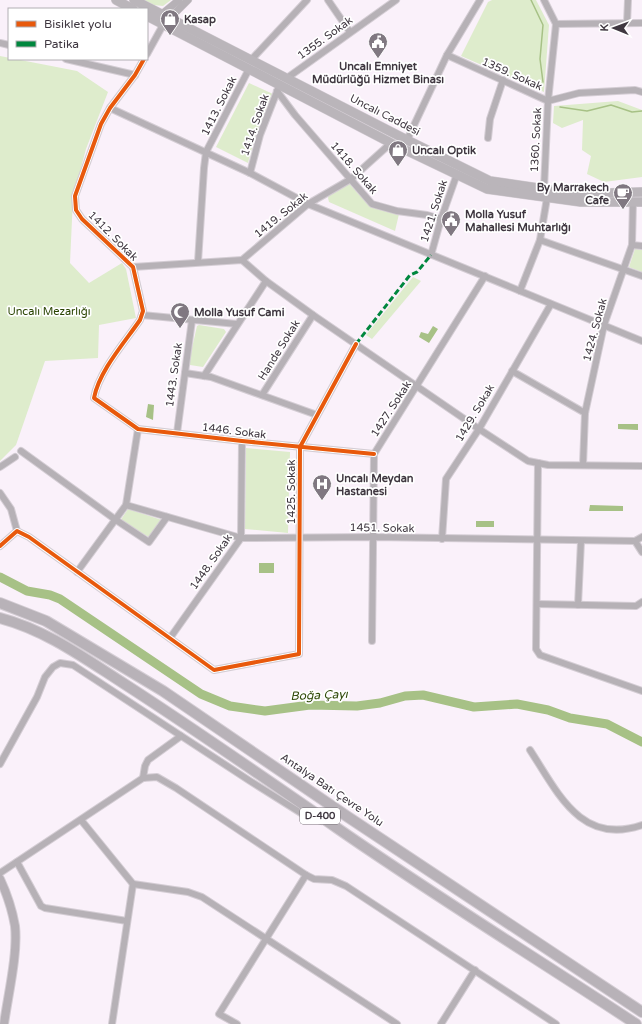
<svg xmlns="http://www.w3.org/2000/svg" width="642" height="1024" viewBox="0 0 642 1024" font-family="'Varela Round',sans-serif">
<rect width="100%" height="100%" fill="#faf1fa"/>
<g fill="#deeccc">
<polygon points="144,0 171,0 163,6 154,5"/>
<polygon points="492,0 536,0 549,25 544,92 461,56 488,2"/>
<polygon points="0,56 77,71 108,92 86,149 73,198 70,263 89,283 122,263 126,269 136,318 99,325 98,358 45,361 16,445 0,461"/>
<polygon points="249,83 273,94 256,133 248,163 216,147"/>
<polygon points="618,101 642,110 642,177 604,182 587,174 591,156 582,150 583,120 562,128 553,123 554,106"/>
<path d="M349 183C366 204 372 208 399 214L395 231 329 202 328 198 329 194Z"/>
<polygon points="635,249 642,250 642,272 629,267"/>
<polygon points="413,277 421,281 372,339 366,335"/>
<polygon points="199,325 224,329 226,332 203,367 190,365 189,361 197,326"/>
<polygon points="246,448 290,452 288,533 245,529"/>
<polygon points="128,509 162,520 149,537 120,521"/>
</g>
<g fill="#a7c186">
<polygon points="433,326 438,329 429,343 419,337 421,332 428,334"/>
<polygon points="148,404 154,405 153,420 146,417"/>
<polygon points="618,424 638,424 638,430 618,429"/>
<polygon points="590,505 623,506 623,511 589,511"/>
<rect x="476" y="521" width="18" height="6"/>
<rect x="259" y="563" width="15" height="10"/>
</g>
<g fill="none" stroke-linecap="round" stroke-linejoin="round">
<g stroke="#a7c186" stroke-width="1.5">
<polyline points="531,0 543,25 540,59 543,82"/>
<polyline points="560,107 587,111 611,105 632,112 642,111"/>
</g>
<polyline stroke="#a7c186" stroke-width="9" points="0,577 27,591 50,595 60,599 201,694 230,706 265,711 310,705 357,706 380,703 405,696 423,695 474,707 517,704 548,710 570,718 607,724 642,742"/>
<defs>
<g id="minor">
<polyline points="328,0 350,32"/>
<polyline points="544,0 556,24 548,101 544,189"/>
<polyline points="627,23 628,0"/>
<polyline points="556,24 642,23"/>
<polyline points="0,43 9,45"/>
<polyline points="147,54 163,25"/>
<polyline points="447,55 548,101 579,93 635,90 642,92"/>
<polyline points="66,59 135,75"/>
<path d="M144 59 135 75 110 108 101 124 75 196 76 210 82 219 133 267 143 311 140 320C125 342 99 371 94 398L138 429 242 441 374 454"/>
<polyline points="251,60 307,0"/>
<polyline points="287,78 396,0"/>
<polyline points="277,91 295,115 372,204 397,211 427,215 441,219"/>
<polyline points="110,108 250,173 308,204 642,341"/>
<polyline points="488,138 490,119 503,80"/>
<polyline points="407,140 447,55 480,0"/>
<polyline points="250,173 260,135 278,89"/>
<polyline points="540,240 642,276"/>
<polyline points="632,245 642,246"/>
<polyline points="431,255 441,219 457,174"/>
<polyline points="242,260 308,204 351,179 391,143"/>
<polyline points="198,262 204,168 206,152 249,69"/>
<polyline points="133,267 242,260 266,281 313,315 479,429 528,461 548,465 642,466"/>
<polyline points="520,291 540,240 547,198"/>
<polyline points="142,315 237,324"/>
<polyline points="512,371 585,413"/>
<polyline points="185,373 211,377 317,415"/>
<polyline points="204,376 266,281"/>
<polyline points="262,395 313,315"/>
<polyline points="177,433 192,320"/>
<polyline points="21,451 116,520 149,542 167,517"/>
<polyline points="538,463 536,649 540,655 642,691"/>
<polyline points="583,465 585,413 604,325 632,245 633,201"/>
<polyline points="0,467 15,457"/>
<polyline points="0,493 11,509 17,531"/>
<polyline points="126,505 241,538 372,537 635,541 642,537"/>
<polyline points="442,539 446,479 479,429 551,304"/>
<polyline points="635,541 642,552"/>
<polyline points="0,546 17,531 29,537 214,670 299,654 300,447 356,344"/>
<polyline points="77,572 126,505 138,429"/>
<polyline points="537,604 636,606 642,602"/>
<polyline points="578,605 581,541"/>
<polyline points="170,638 241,538 242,441"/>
<polyline points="372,641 374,454 485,276"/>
<path d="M530 750C558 793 581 846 642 825"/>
<polyline points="0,764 37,697 45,677 53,667 60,663 73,665 250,781 301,813 321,821"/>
<polyline points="143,778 145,766 148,760 181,736"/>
<polyline points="81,820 133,884 188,892 202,897 397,1024"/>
<polyline points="17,862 41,906 45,908 127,921"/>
<polyline points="0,873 143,778 157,777 176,788 306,875 314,879 332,880 346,886 556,1024"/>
<polyline points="112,1024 133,884"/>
<polyline points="237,1024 219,1014 306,875"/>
<polyline points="441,1024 475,970"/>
</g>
<g id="tertiary">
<polyline points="163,18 162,14 179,0"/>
<polyline points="166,22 188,0"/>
</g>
<path id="secondary" d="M0 879C7 894 12 909 15 926 18 954 8 995 4 1024"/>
<g id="primary">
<polyline points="116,0 133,9"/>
<polyline points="134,0 407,140 490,181 579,194 642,192"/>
<polyline points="147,16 391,143 487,189 581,202 642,202"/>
</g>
<g id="trunk">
<polyline points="0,603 46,621 163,691 348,817 642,1012"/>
<path d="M0 618C46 630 84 658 123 683 196 730 266 779 337 828 435 896 536 958 636 1024"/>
</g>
</defs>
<use href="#minor" stroke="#d4cdd4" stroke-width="8"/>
<use href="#tertiary" stroke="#d4cdd4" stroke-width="8"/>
<use href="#secondary" stroke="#d4cdd4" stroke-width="10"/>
<use href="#primary" stroke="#d4cdd4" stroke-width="10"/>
<use href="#trunk" stroke="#d4cdd4" stroke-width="12"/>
<use href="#minor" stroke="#b6b1b6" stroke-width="6"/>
<use href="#tertiary" stroke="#b6b1b6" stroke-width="7"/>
<use href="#secondary" stroke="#b6b0b6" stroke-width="8"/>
<use href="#primary" stroke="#bab5ba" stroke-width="9"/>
<use href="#trunk" stroke="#b8b2b8" stroke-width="10"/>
<polyline stroke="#00873e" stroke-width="3" stroke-dasharray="6 3" stroke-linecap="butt" points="356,344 410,275 417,272 431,255"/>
<defs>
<g id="cycleway">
<path d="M144 59 135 75 110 108 101 124 75 196 76 210 82 219 133 267 143 311 140 320C125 342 99 371 94 398L138 429 242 441 374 454"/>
<polyline points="0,546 17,531 29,537 214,670 299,654 300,447 356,344"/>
</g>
</defs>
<use href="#cycleway" stroke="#fff" stroke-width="6"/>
<use href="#cycleway" stroke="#e8590c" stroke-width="4"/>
</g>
<defs>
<symbol id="shop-pin" viewBox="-11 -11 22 30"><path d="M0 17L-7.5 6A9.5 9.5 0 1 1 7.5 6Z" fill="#807881" stroke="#fff"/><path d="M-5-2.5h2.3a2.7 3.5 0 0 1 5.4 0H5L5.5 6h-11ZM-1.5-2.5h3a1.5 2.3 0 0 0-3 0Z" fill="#fff"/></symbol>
<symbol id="civic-pin" viewBox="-11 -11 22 30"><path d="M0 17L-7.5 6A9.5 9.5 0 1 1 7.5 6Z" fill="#807881" stroke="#fff"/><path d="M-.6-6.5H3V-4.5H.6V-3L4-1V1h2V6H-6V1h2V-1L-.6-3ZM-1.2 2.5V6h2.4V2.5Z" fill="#fff"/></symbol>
<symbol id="cafe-pin" viewBox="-11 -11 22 30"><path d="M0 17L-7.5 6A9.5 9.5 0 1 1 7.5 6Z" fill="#807881" stroke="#fff"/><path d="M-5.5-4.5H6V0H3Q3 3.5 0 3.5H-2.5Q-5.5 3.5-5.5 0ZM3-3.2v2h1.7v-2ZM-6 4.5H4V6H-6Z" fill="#fff"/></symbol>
<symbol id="mosque-pin" viewBox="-11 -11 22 30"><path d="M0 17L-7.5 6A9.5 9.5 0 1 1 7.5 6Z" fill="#807881" stroke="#fff"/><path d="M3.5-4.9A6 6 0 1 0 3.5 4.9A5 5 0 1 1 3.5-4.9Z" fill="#fff"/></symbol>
<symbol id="hospital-pin" viewBox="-11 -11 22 30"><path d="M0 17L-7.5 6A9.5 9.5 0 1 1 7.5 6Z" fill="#807881" stroke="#fff"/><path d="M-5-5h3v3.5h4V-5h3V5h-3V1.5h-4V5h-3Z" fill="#fff"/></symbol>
</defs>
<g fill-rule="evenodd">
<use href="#shop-pin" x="159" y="8" width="22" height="30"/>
<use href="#civic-pin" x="367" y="31" width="22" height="30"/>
<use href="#shop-pin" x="387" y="139" width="22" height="30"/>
<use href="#cafe-pin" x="612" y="182" width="22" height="30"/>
<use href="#civic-pin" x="440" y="209" width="22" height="30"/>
<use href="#mosque-pin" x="169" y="301" width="22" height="30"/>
<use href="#hospital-pin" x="311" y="473" width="22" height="30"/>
</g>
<g text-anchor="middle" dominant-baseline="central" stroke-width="3.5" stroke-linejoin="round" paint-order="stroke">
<rect fill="#fff" stroke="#797379" stroke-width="1" x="300" y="808" width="40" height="16" rx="3"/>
<g font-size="10" font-weight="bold" fill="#3f3740">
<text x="320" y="816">D-400</text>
</g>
<g font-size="11" font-weight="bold" fill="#3f3740" stroke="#fff" text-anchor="start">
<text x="184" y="19">Kasap</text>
<text x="378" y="66" text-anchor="middle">Uncalı Emniyet<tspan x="378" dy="13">Müdürlüğü Hizmet Binası</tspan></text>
<text x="412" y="150">Uncalı Optik</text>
<text x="609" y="187" text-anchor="end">By Marrakech<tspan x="609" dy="13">Cafe</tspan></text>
<text x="465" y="214">Molla Yusuf<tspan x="465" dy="13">Mahallesi Muhtarlığı</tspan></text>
<text x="194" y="312">Molla Yusuf Cami</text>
<text x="336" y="478">Uncalı Meydan<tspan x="336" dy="13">Hastanesi</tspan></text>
</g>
<g font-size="11" fill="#3f3740" stroke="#fff">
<text transform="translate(325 38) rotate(-36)">1355. Sokak</text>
<text transform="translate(512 74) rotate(24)">1359. Sokak</text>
<text transform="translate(219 106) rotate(-63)">1413. Sokak</text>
<text transform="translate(385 115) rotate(27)">Uncalı Caddesi</text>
<text transform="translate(255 125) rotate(-71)">1414. Sokak</text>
<text transform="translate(536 140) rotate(-87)">1360. Sokak</text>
<text transform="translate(354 168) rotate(49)">1418. Sokak</text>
<text transform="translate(434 211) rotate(-72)">1421. Sokak</text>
<text transform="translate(281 215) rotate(-39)">1419. Sokak</text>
<text transform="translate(113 236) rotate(45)">1412. Sokak</text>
<text transform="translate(595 330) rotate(-75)">1424. Sokak</text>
<text transform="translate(279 350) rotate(-58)">Hande Sokak</text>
<text transform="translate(174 375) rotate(-82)">1443. Sokak</text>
<text transform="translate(391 409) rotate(-57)">1427. Sokak</text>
<text transform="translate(475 413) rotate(-59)">1429. Sokak</text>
<text transform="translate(234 431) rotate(7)">1446. Sokak</text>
<text transform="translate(291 492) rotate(-90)">1425. Sokak</text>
<text transform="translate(382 528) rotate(1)">1451. Sokak</text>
<text transform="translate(211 562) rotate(-55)">1448. Sokak</text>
<text transform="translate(332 790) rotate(34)">Antalya Batı Çevre Yolu</text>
</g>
<g font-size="11" fill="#294300" stroke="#fff">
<text x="49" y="311">Uncalı Mezarlığı</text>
</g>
<g font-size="12" font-style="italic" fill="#2d4806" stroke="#fff">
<text transform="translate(319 695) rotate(-2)">Boğa Çayı</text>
</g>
</g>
<rect x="8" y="8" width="140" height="52" fill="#ffffff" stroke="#b2afb3"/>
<rect x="16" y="21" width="20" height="6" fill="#e8590c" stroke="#b2afb3"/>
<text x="44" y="28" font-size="12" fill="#3f3740">Bisiklet yolu</text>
<rect x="16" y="41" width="20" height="6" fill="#00873e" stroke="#b2afb3"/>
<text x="44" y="48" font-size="12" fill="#3f3740">Patika</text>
<g transform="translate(614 28) rotate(271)" stroke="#ffffff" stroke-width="3" paint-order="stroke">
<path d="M0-3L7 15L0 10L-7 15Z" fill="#3f3740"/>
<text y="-6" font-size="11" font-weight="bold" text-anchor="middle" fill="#3f3740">K</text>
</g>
</svg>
